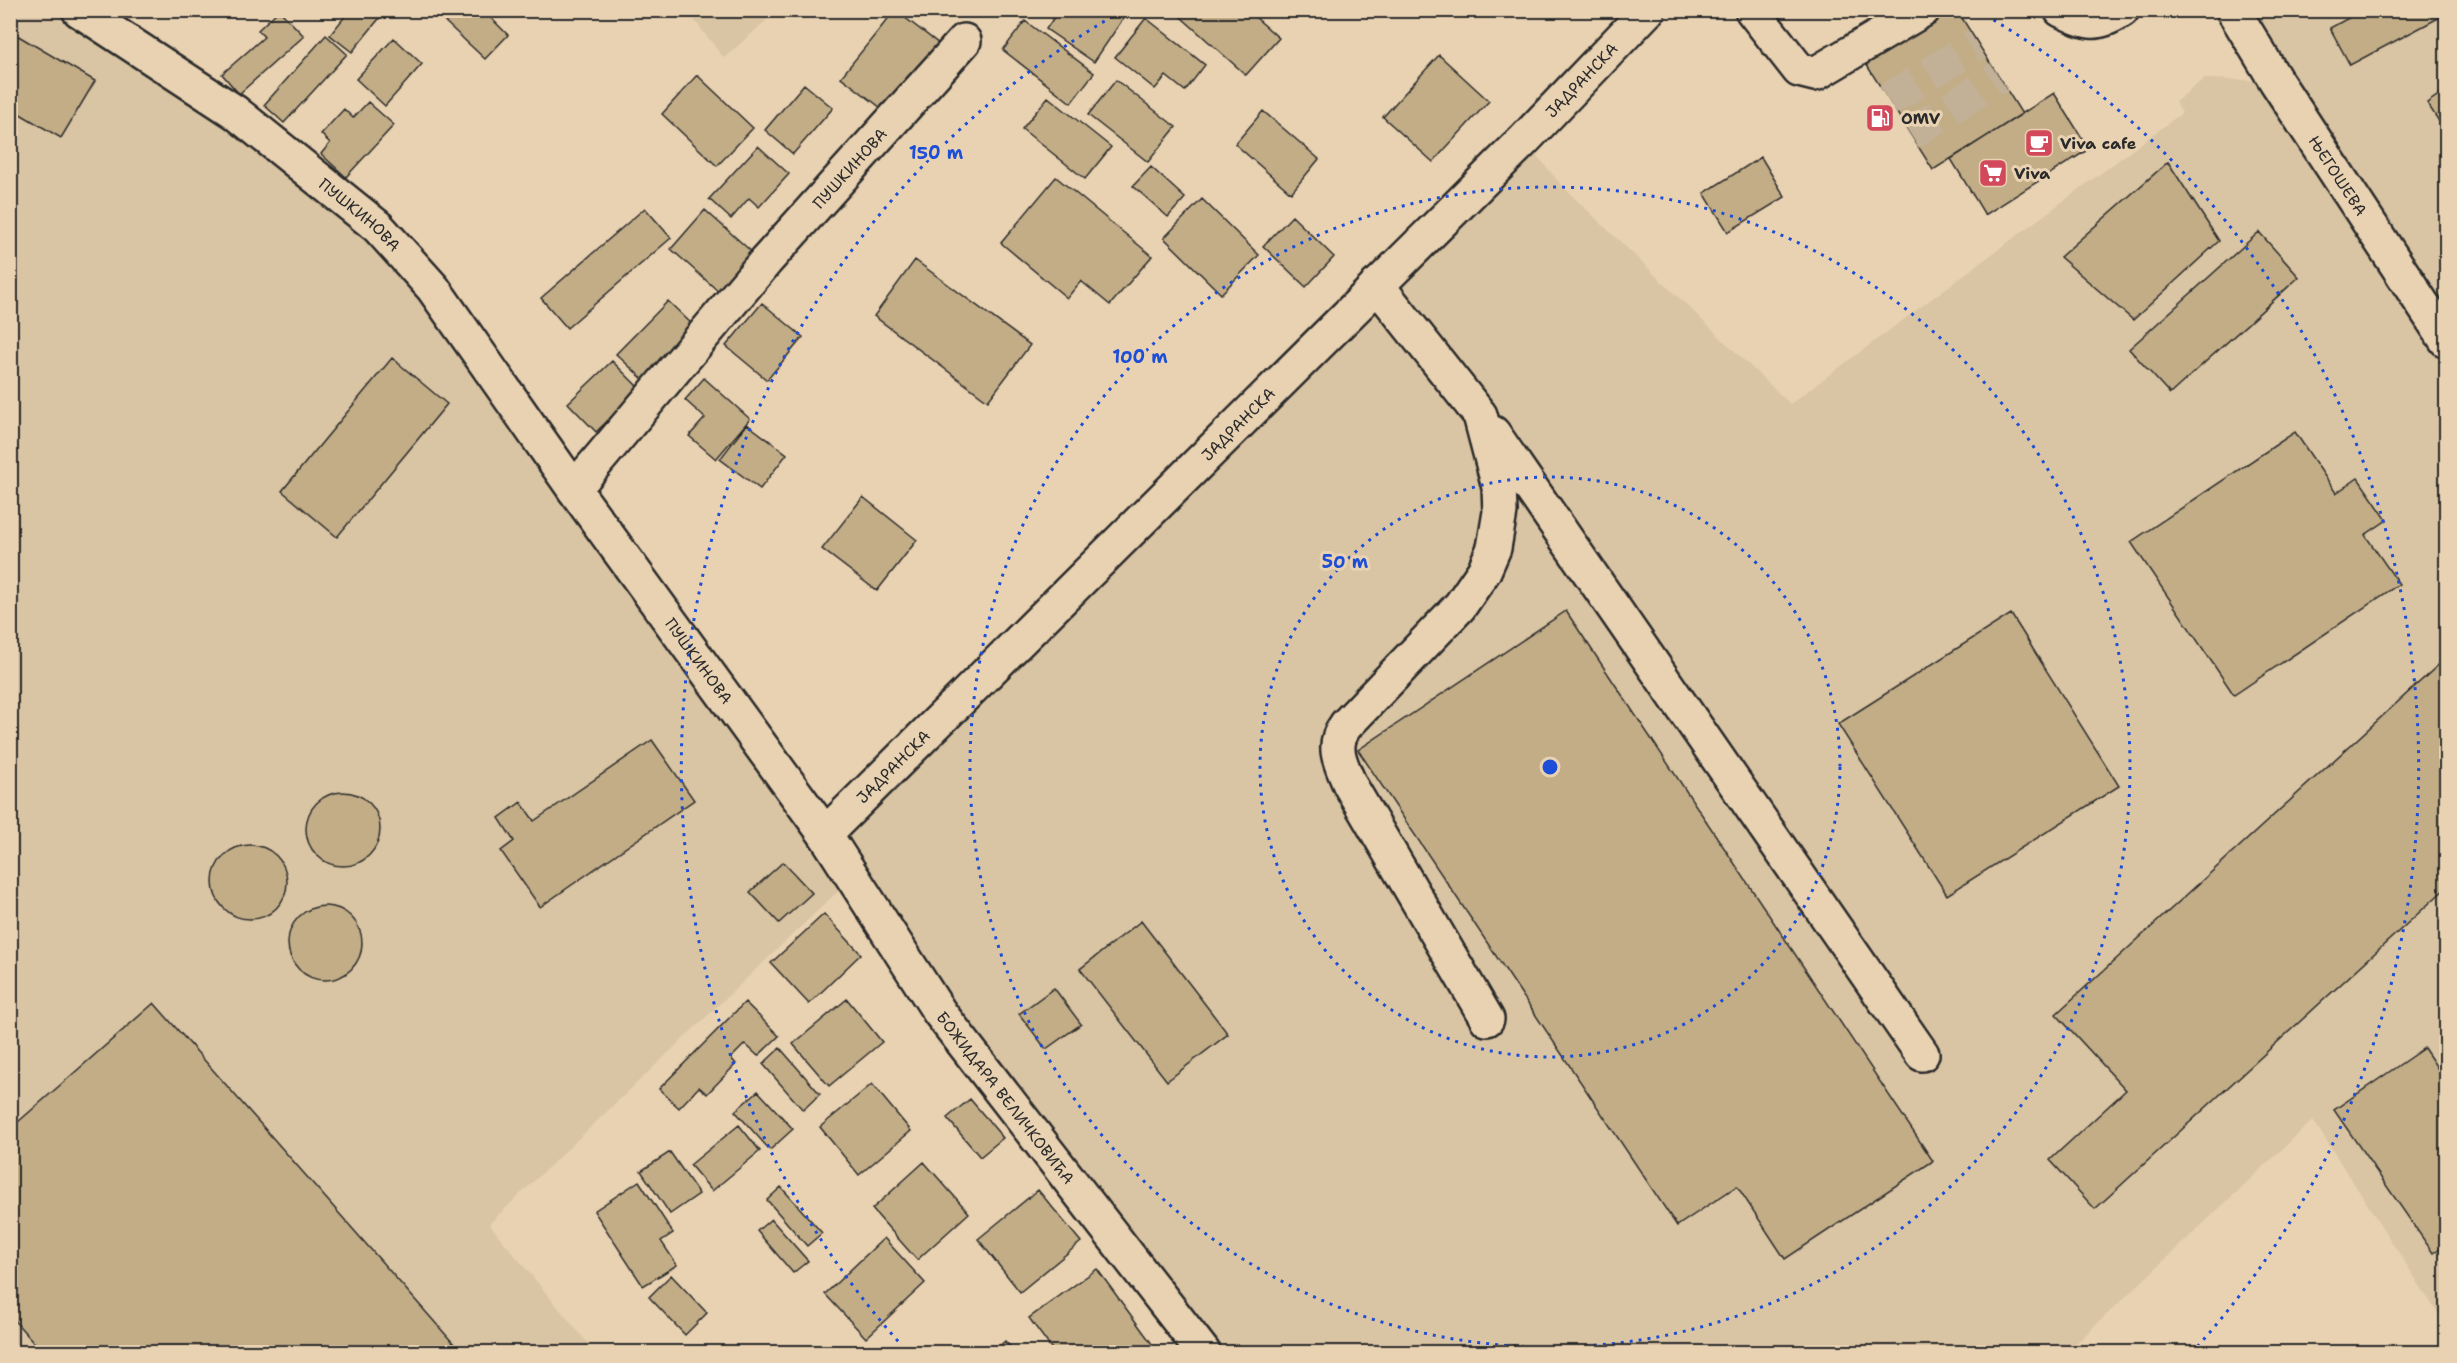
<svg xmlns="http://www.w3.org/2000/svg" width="2457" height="1363" viewBox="0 0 2457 1363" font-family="'Shantell Sans',sans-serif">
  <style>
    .built { fill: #d9c4a3 }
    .building { fill: #c2ad87; stroke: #2b2b2b; stroke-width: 1.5 }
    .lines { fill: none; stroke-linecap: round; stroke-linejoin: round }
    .minor-tunnel { stroke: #c3b197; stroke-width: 33; stroke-dasharray: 33 16; stroke-linecap: butt }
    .minor-casing { stroke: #2b2b2b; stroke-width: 38 }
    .minor { stroke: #e9d2b2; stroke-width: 33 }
    .ring { fill: none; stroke: #1d4ed8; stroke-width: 3; stroke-dasharray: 3 6 }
    .labels { text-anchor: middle; stroke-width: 6; stroke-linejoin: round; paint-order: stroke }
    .street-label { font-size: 16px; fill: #2b2b2b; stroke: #e9d2b2 }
    .poi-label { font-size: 16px; font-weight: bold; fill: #2b2b2b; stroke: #e9d2b2; text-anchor: start }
    .centre { fill: #1d4ed8; stroke: #e9d2b2; stroke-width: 3 }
    .ring-label { font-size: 18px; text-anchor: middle; font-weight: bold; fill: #1d4ed8; stroke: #e9d2b2; stroke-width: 6; stroke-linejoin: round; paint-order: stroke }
  </style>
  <rect width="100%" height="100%" fill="#e9d2b2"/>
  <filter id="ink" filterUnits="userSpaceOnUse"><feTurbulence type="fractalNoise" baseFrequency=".0167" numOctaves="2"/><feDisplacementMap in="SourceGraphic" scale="12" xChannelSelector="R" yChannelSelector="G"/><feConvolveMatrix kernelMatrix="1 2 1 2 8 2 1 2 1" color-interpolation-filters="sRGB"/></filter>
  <g filter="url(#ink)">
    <path class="built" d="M10 11H79L378 227 825 834 1524 140 1563 187 1790 404 2182 113 2175 102 2204 79 2276 81 2233 11H2446V1326L2313 1120 2067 1352H1203L856 881 834 895 489 1224 595 1352H11Z
      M687 11H777L724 58Z"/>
    <path class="building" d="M279 10 304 36 239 94 222 74 264 37 258 30Z
      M350 10H377L382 15 352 52 330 35Z
      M446 10H483L508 35 485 59 440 17Z
      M895 10 939 44 885 111 841 77Z
      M1059 10H1129L1094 62 1046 29Z
      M1173 10H1247L1279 38 1246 75Z
      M1950 10H1957L2022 114 1933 170 1866 64Z
      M2363 10H2446V14L2350 65 2330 28Z
      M1146 18 1205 65 1185 91 1166 76 1155 89 1115 57Z
      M1025 21 1094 73 1071 103 1003 50Z
      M10 31 95 81 61 138 10 108Z
      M326 35 347 54 284 123 264 105Z
      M394 38 422 64 385 106 356 79Z
      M1439 55 1489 101 1433 162 1383 117Z
      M697 75 753 128 717 166 662 114Z
      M1116 80 1176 127 1148 162 1088 115Z
      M804 84 833 108 793 154 765 130Z
      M2446 90V132L2427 103Z
      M2054 93 2089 149 1985 215 1951 159Z
      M1048 97 1111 147 1085 179 1022 129Z
      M368 102 394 125 346 177 321 154 330 143 321 134 344 109 353 118Z
      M1263 111 1319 159 1291 193 1235 144Z
      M758 146 789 174 759 207 749 198 731 219 709 199Z
      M1761 157 1785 197 1728 232 1704 193Z
      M2168 162 2219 241 2133 320 2060 257Z
      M1151 167 1185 198 1168 217 1133 186Z
      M1056 177 1152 256 1110 305 1081 281 1067 298 1001 243Z
      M1202 199 1259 255 1221 294 1164 238Z
      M645 208 671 238 567 328 541 298Z
      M705 210 753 253 718 291 671 249Z
      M1292 216 1334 257 1306 287 1263 246Z
      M2259 232 2299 277 2170 394 2129 349Z
      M915 260 1030 345 988 401 874 316Z
      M668 301 696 328 645 381 616 354Z
      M762 303 803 337 767 380 726 346Z
      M392 358 447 404 337 537 282 491Z
      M612 361 640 389 596 432 568 403Z
      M704 378 750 419 716 459 689 436 705 418 685 400Z
      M747 424 787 454 760 489 720 459Z
      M2295 432 2336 493 2358 478 2387 520 2365 535 2399 584 2234 695 2131 542Z
      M863 497 917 540 877 591 822 549Z
      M1566 611 1933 1161 1785 1259 1737 1186 1677 1226 1358 750Z
      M2011 614 2119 786 1947 895 1838 724Z
      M2446 658V888L2095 1209 2050 1160 2126 1090 2056 1014Z
      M652 740 694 800 540 907 501 851 514 841 499 818 521 802 534 821Z
      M306 829a37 37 0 1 1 74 0a37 37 0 1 1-74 0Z
      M213 882a37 37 0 1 1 74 0a37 37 0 1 1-74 0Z
      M783 862 812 893 779 923 750 892Z
      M288 943a37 37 0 1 1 74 0a37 37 0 1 1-74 0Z
      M824 914 861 954 809 1004 771 963Z
      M1141 921 1228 1034 1167 1081 1080 969Z
      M1054 988 1081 1024 1046 1049 1019 1014Z
      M847 999 882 1042 829 1086 793 1044Z
      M745 1002 779 1036 758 1056 745 1044 731 1058 736 1064 707 1094 699 1087 679 1108 659 1089Z
      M154 1003 461 1352H37L40 1349 10 1316V1129Z
      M780 1048 820 1094 803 1110 763 1064Z
      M2424 1048 2446 1081V1244L2433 1253 2334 1110Z
      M872 1084 911 1131 859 1175 820 1127Z
      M758 1091 793 1129 770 1150 735 1111Z
      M970 1099 1003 1138 980 1157 947 1118Z
      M739 1125 760 1151 712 1191 690 1165Z
      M670 1152 699 1194 670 1214 641 1171Z
      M924 1162 969 1213 917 1260 872 1209Z
      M639 1181 673 1233 661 1241 677 1265 643 1286 594 1211Z
      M781 1187 822 1233 807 1246 767 1200Z
      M1038 1190 1081 1242 1020 1292 978 1239Z
      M771 1219 808 1261 793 1273 757 1231Z
      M884 1238 925 1283 866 1338 825 1294Z
      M1097 1269 1158 1352H1054L1029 1318Z
      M671 1275 707 1313 685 1335 649 1297Z
      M1005 1341 1015 1352H993Z"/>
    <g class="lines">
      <path class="minor-tunnel" d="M1888 100 1977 44
        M1910 134 1999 77"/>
      <g class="minor-casing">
        <g id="minor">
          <path id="s1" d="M79 10 235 112 378 227 433 288 574 489 825 834 940 1013 1203 1352"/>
          <path d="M1752 10 1799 70 1815 74 1923 10"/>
          <path d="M2061 10C2088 23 2096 27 2122 10"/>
          <path id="s2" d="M2233 10 2276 81 2446 340"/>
          <path d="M1377 285 1480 415 1499 487 1500 512 1494 548 1484 571 1460 606 1346 725C1330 746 1341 764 1350 785L1487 1019"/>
          <path d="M1493 433 1922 1054"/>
          <path id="s3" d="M574 489 766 261 964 41"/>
          <path id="s4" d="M825 834 1524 140 1648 10"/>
        </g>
      </g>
      <use href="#minor" class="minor"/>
    </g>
  </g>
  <g class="ring">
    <circle cx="1550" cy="767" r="290"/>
    <circle cx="1550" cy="767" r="580"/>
    <path d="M904 1348A869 869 0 0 1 1122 11M1978 11A869 869 0 0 1 2196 1348"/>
  </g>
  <defs>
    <g id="fuel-square" transform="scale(1.5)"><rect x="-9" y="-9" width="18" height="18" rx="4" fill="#d1495b" stroke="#e9d2b2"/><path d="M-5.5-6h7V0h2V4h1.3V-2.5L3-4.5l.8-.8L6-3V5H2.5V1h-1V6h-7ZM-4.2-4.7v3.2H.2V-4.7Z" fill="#fff"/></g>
    <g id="cafe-square" transform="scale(1.5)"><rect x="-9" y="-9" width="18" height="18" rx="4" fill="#d1495b" stroke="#e9d2b2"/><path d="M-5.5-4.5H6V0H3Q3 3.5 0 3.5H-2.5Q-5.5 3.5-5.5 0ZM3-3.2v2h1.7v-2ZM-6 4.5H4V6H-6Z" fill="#fff"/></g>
    <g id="supermarket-square" transform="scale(1.5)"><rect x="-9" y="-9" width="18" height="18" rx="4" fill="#d1495b" stroke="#e9d2b2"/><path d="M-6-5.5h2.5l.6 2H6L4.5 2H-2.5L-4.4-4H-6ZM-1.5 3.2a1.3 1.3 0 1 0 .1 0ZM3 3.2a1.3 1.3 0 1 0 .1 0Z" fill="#fff"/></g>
  </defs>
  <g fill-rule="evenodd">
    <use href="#fuel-square" x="1880" y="118"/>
    <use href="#cafe-square" x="2039" y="143"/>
    <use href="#supermarket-square" x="1993" y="173"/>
  </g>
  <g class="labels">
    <g class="street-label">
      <text dy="6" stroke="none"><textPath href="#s4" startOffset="1068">ЈАДРАНСКА</textPath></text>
      <text dy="6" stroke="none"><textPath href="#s3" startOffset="423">ПУШКИНОВА</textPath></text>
      <text dy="6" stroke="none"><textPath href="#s2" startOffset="196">ЊЕГОШЕВА</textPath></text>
      <text dy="6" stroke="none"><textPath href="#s1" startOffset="348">ПУШКИНОВА</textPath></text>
      <text dy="6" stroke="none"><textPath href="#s4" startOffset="582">ЈАДРАНСКА</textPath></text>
      <text dy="6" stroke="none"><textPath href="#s1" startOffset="910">ПУШКИНОВА</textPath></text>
      <text dy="6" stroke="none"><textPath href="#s4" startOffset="96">ЈАДРАНСКА</textPath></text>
      <text dy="6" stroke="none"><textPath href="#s1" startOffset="1444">БОЖИДАРА ВЕЛИЧКОВИЋА</textPath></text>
    </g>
    <g class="poi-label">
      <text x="1901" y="124">OMV</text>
      <text x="2060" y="149">Viva cafe</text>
      <text x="2014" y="179">Viva</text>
    </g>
  </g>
  <circle cx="1550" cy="767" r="9" class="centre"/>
  <g class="ring-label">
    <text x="936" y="159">150 m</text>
    <text x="1140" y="363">100 m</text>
    <text x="1345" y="568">50 m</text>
  </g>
  <rect width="2457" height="1363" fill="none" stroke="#e9d2b2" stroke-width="36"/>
  <rect x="18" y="18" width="2421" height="1327" fill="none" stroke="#2b2b2b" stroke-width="2" filter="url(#ink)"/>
</svg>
